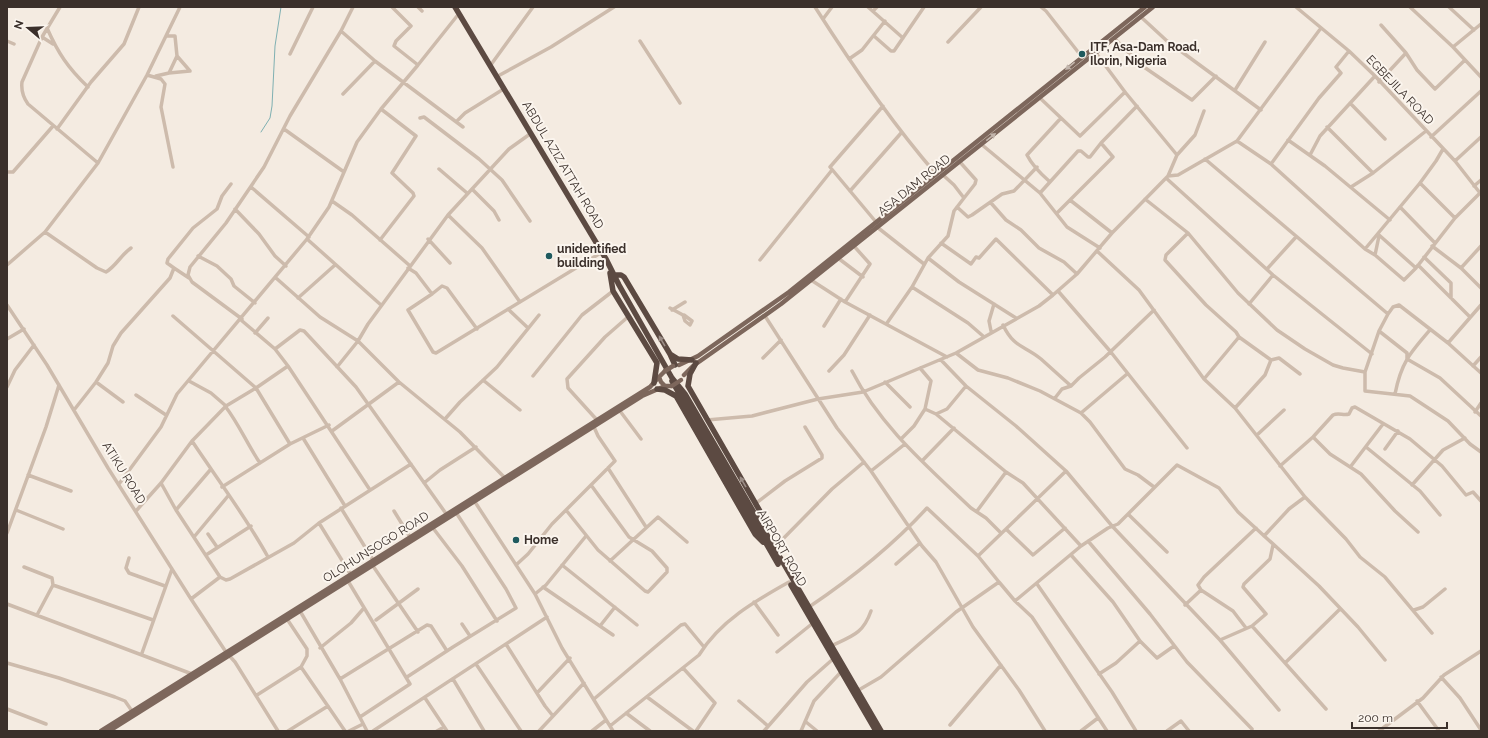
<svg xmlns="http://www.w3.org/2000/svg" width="1488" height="738" viewBox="0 0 1488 738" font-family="Raleway,sans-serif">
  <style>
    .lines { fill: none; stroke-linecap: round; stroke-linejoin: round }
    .stream { stroke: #7fb0b2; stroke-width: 1 }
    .minor { stroke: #cdbbac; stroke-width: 3.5 }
    .major { stroke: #7d675c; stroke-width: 4.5 }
    .highway { stroke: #5c4a42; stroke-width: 5.5 }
    .major-bridge { stroke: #7d675c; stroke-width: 4.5 }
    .oneway { fill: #c2b5ac }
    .oneway2 { fill: #9c8e87 }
    .poi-dot { fill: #1f5a5e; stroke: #fbf5ee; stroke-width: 1.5 }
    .labels { text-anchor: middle; stroke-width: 4; stroke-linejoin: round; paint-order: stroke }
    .poi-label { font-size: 12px; font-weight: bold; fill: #3b302b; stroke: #fbf5ee; text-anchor: start }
    .street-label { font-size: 12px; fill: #3b302b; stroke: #fbf5ee }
  </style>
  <rect width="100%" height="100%" fill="#f4ebe1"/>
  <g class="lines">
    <path class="stream" d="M261 132 270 118 272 106 275 46 281 7"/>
    <path class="minor" d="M60 7 42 37 22 82C21 90 23 97 28 104L98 163
      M392 7 411 26 396 41 394 46 418 65
      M418 7 422 11
      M815 7C852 65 891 122 936 174
      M868 7 903 38
      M1041 7 1046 11 1082 57
      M1296 7 1349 51 1375 76 1455 161 1480 193
      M1410 7 1453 47 1481 77
      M1449 7 1474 30
      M873 11 877 7
      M1141 17 1167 41 1261 110
      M823 19 832 7
      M1381 25 1406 53 1417 70 1435 89 1465 60
      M47 28C58 53 68 68 88 87
      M341 31 375 61 463 127
      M874 36 891 51H894L924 7
      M42 37 53 44
      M1114 38 1141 65 1192 100 1216 76
      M7 41 14 44
      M640 41 680 103
      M948 42 981 7
      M1453 47 1481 24
      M1096 53 1125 92 1177 155 1168 176
      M290 54 313 7
      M849 59 862 50 885 21
      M490 66 533 7
      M169 73 190 71 177 56
      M147 75 161 79 165 84 161 107 173 167
      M156 76 169 73 177 56 175 36H167
      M498 76 551 47 614 7
      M1379 82 1406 53
      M1235 90 1265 42
      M343 94 375 61
      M1040 98 1080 136 1125 92
      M1350 103 1385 139
      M420 118 424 117 479 159 502 180 530 221
      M457 121 465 113 502 90
      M1327 127 1373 173 1426 131
      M57 129 91 82 124 44 139 7
      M284 129 344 172
      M1431 137 1481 91
      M1288 140 1325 166 1390 220
      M1237 141 1271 164 1365 249 1375 255 1404 280 1416 268 1455 218 1480 193
      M981 144 1040 193 1067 227 1100 248
      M1177 155 1195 135 1204 111
      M1310 155 1320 136 1375 76
      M959 161 976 180 975 184 964 198
      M1455 161 1481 137
      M1271 164 1319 98 1341 73 1336 67 1349 51
      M439 169 467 193
      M7 172H13L53 126
      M1166 178 1273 275 1372 354
      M1049 181C1041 174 1032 165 1027 155L1061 118
      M1420 183 1455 218
      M1474 186 1481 180
      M251 187 309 237
      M1351 187 1373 173
      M472 189 494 211 499 220
      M850 191 902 132
      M1040 193 1078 151H1081L1088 157H1090L1101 143 1137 106
      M1145 199 1188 233 1238 293 1277 330 1305 349 1333 365 1343 368 1365 372 1379 331 1388 314 1205 159
      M1070 200 1112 233
      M332 201 352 215 409 265
      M991 203 1006 220 1021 230 1039 248 1064 262 1077 274
      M957 207 968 217 972 215 1002 194 1014 191 1037 167
      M1400 207 1435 243
      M235 209 259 234 275 256 286 266
      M1057 213 1113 157 1101 143
      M448 215 482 248 520 302
      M876 222 830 167 883 106
      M877 227 924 264
      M45 232 97 268 106 272C116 266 121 255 131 248
      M1188 233 1166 255 1165 260 1206 305 1236 332 1239 337 1271 360 1265 375 1235 408
      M1379 235 1416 268
      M307 239 381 305
      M428 239 450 263
      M380 240 414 196 413 193 392 173 416 136 381 109
      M941 243 971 264 976 257 979 258 996 239 1053 295
      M1432 246 1461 268 1481 288
      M1365 249 1420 183 1436 161 1443 149
      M1097 251 1139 290 1204 379 1235 408 1305 497 1346 539 1360 557 1385 577 1432 633
      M1375 255 1379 236
      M198 256 217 266 231 279 234 286 255 303
      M1424 257 1451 283V298
      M838 258 863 277
      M928 258 959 282 1016 318
      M760 260 832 170
      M7 265 45 232 98 163 147 75 180 7
      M1418 265 1470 317
      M174 268 189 278
      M408 268 416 273 432 294 408 310 433 352 436 353 599 254
      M1461 268 1481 246
      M1267 269 1296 237
      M276 278 320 317 358 341 337 367
      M811 280 845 302 947 357
      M912 287 968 323 983 336
      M1058 291 1110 351 1187 448
      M432 294 442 286 447 288 477 329
      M298 298 335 265
      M845 302 870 264 853 245
      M1249 304 1273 275
      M7 305 47 365 108 468 191 599 226 652 235 662 278 731
      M670 308 683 315H684L692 321 690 325 685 321 683 315
      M508 309 527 327
      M672 310 685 302
      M1388 314 1393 307 1399 305 1448 343 1481 373
      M173 316 256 388 290 444
      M765 316 837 428 871 471 922 546 936 562 973 627 1019 690 1045 731
      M242 319 192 282 188 275 190 267 226 223 264 167 290 116 341 31 353 7
      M241 320 275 349 288 366 370 490
      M887 323 912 287 928 258 948 236 954 211 964 198 954 185 943 175
      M1003 325C1014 348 1024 345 1041 359 1051 368 1061 377 1071 386
      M824 326 841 299
      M991 331 989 321 994 304
      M1379 331 1407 353V359L1440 378 1481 416
      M255 333 268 318
      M7 339 24 329
      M1448 343 1481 305
      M275 349 300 330 304 331 356 387 447 515
      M956 353 978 370 1008 378 1040 391 1081 413 1090 422 1125 469 1138 475 1154 487
      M763 358 781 340
      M941 360 966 386 1016 426 1066 471 1113 527 1220 640 1279 710
      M1271 360 1279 358 1300 374
      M1473 366 1481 357
      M920 368 931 381 925 409
      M829 371 844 355 870 315
      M852 371C880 426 927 466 971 508L986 518 1001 533
      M1365 372V391L1410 396 1448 421 1470 444 1481 452
      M533 376 582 315 613 291
      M1204 379 1239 337
      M483 380 520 410
      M189 381 211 393 226 406
      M96 382 123 402
      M885 382 910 407
      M7 387 15 370 34 345
      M1395 394C1401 363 1410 353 1430 330
      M136 395 166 415
      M1055 398 1062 389 1071 386 1079 378 1105 357 1154 310
      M225 406C239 424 247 444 260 463
      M74 410 96 382 108 363 113 346 121 333 170 278 174 268 167 263 168 259 193 228 217 209 222 196 231 184
      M620 411 641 439
      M1475 412 1481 403
      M1081 413 1127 374
      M936 414 947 409 966 386
      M445 419 460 402 497 367 539 315
      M597 420 568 388 567 379 605 337 629 316
      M707 420 752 416 818 399 863 392 956 353 1039 306 1053 295 1077 274 1112 233 1168 176 1178 175 1237 141 1321 28
      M332 431 399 382
      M1257 435 1284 410
      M1313 437 1330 454 1361 474 1395 511 1418 532
      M303 438 345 506
      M901 439 914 426 925 409 936 414 1006 472 1023 483 1081 546
      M192 441C218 480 246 517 268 557
      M1366 447 1420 491 1440 515
      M1385 449 1398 431
      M922 461 954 428
      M1280 466 1313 437 1333 415C1339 412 1343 416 1349 414L1352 408 1355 407 1410 439 1442 466 1466 495 1473 492 1481 501
      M1351 466 1383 424
      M608 468 646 527
      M871 471 905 444
      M28 475 71 491
      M505 478 460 432 399 382 358 341 368 324 448 215 509 149 530 134
      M161 483 176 510 220 577
      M424 483 440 470 476 447
      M119 484 161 427 177 394 307 239 329 207 357 142 381 109 418 65 457 16
      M1412 485 1443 450 1465 438
      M222 487 290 444 329 425
      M475 502 535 594 562 648 613 731
      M755 504 785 481 822 458V455L805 427
      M341 508 373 560
      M16 510 63 529
      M176 510 211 469
      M566 510 598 550 645 591 648 592 650 590 667 572V568L652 551 629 537 591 485
      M136 511 161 483 192 441 226 406 256 388 288 366
      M394 511 410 537
      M977 511 1006 472
      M1128 514 1167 552
      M319 523 351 575
      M433 528 462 566 497 621
      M1006 529 1033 555 1065 528
      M7 533 46 427 59 385
      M208 534 217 547
      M1264 536 1289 509 1305 497
      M194 537 228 496
      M1088 541 1150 614 1187 662 1252 729
      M774 548 832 489 864 462
      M206 555 251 526
      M1071 555 1113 602 1140 641 1157 658 1174 646
      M978 556 1066 471
      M129 558 126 568 129 573 165 586
      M610 561 658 517 687 542
      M896 564 920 543
      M516 565 528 554 552 524 615 461 598 436 594 427
      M562 565 637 625
      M373 566 418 632
      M24 567 52 578 53 585 153 620
      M348 581 410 684 360 717
      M1037 584 1112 692 1136 731
      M543 587 613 635
      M1201 590 1198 585 1204 577 1256 528
      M535 594 546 585 586 536
      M191 599 220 577 226 580 230 579 294 543 319 523 411 464
      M1015 601 1081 546 1108 528 1118 524 1177 465 1219 488 1238 512 1319 586 1358 627 1385 660
      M754 602 778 635
      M7 604 192 674
      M1185 605 1201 590 1233 611 1246 628
      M809 607C852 578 892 546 927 508L978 556 999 582
      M1414 610 1423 607 1445 589
      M300 611 340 679 367 731
      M37 615 53 585
      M376 620 418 589
      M462 624 470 636
      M600 626 615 607
      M1252 626 1266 614 1243 587 1244 584 1270 559 1273 545
      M1220 640 1252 626 1326 709
      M506 644 545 706 553 716
      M831 646C852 636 863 634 871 611
      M320 648 351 623 364 608
      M777 652 813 623
      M142 653 172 569
      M7 663 59 678 115 697 125 701 132 711
      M1285 663 1340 609
      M476 664 521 731
      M301 667 345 731
      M683 668 715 703 696 731
      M1099 674 1116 663 1140 641
      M407 677 453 647 516 608 506 589 457 514
      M1441 677 1460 698 1481 730
      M340 679 427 625 431 626 447 651
      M453 679 484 731
      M857 691 881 677 956 612 999 582 1015 601 1032 617 1107 731
      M537 693 570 658
      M257 695 301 667 307 656V649L287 619
      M647 697 693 731
      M425 698 447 731
      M594 699 681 625 685 624 704 647
      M739 701 768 726
      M1417 701 1439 731
      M7 709 46 724
      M626 713 650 731
      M806 722 817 731
      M950 725 1001 665
      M610 726 699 655C720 621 755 601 789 582
      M288 731 328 706
      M349 731 363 724
      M373 731 547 617
      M437 731 444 727
      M539 731 584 683
      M592 731 606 720
      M764 731 807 682 833 659
      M801 731 814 701 841 672
      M1081 731 1098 718
      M1167 731 1181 721 1189 731
      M1379 731 1423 698 1444 675 1481 651"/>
    <path class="major" d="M679 365 698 356 789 292 1145 7
      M665 371 659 377 661 382 665 386H672
      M684 375 693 366 781 304 1153 7
      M101 731 650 387 659 377
      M109 731 642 396 665 386"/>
    <path class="highway" d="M455 7 606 259 619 285 672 378 685 394 881 731
      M610 273 613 291 657 363 654 383
      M614 275H621L624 277 670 354 678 359 692 360
      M670 354 675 365
      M696 363 690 374 688 386 761 513 765 528
      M672 381 778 564
      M657 389 665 390 676 396 755 534 763 542
      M791 585 876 731"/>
    <path class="major-bridge" d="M665 371 673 366
      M672 386 681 380"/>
  </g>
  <defs><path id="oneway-solid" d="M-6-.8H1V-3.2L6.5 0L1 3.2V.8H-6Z"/></defs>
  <g class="oneway">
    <use href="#oneway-solid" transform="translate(1070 66) rotate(141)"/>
    <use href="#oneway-solid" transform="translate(991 137) rotate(-38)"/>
  </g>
  <g class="oneway2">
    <use href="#oneway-solid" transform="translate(662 341) rotate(-120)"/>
    <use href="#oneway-solid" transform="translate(743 482) rotate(-120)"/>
  </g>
  <g class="poi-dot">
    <circle cx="1082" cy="54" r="4"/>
    <circle cx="549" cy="256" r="4"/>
    <circle cx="516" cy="540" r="4"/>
  </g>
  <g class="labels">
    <g class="poi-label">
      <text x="1090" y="51">ITF, Asa-Dam Road,<tspan x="1090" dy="14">Ilorin, Nigeria</tspan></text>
      <text x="557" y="253">unidentified<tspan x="557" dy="14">building</tspan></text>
      <text x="524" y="544">Home</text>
    </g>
    <g class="street-label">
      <text transform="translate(1400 90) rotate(46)" y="4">EGBEJILA ROAD</text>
      <text transform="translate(563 165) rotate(59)" y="4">ABDUL AZIZ ATTAH ROAD</text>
      <text transform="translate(914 185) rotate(-39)" y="4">ASA DAM ROAD</text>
      <text transform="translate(124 473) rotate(58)" y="4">ATIKU ROAD</text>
      <text transform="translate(376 547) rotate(-32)" y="4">OLOHUNSOGO ROAD</text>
      <text transform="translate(782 548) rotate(60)" y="4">AIRPORT ROAD</text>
    </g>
  </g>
  <rect width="1488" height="738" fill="none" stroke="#3b302b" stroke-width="16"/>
  <g transform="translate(28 28) rotate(289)" stroke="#fbf5ee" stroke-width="3" paint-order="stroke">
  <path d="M0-3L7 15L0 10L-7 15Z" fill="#3b302b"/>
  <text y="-6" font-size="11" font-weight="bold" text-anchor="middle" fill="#3b302b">N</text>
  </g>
  <path d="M1352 722v6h95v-6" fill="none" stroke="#3b302b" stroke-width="2"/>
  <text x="1358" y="722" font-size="12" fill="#3b302b" stroke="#fbf5ee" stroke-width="3" paint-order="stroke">200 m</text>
</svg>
